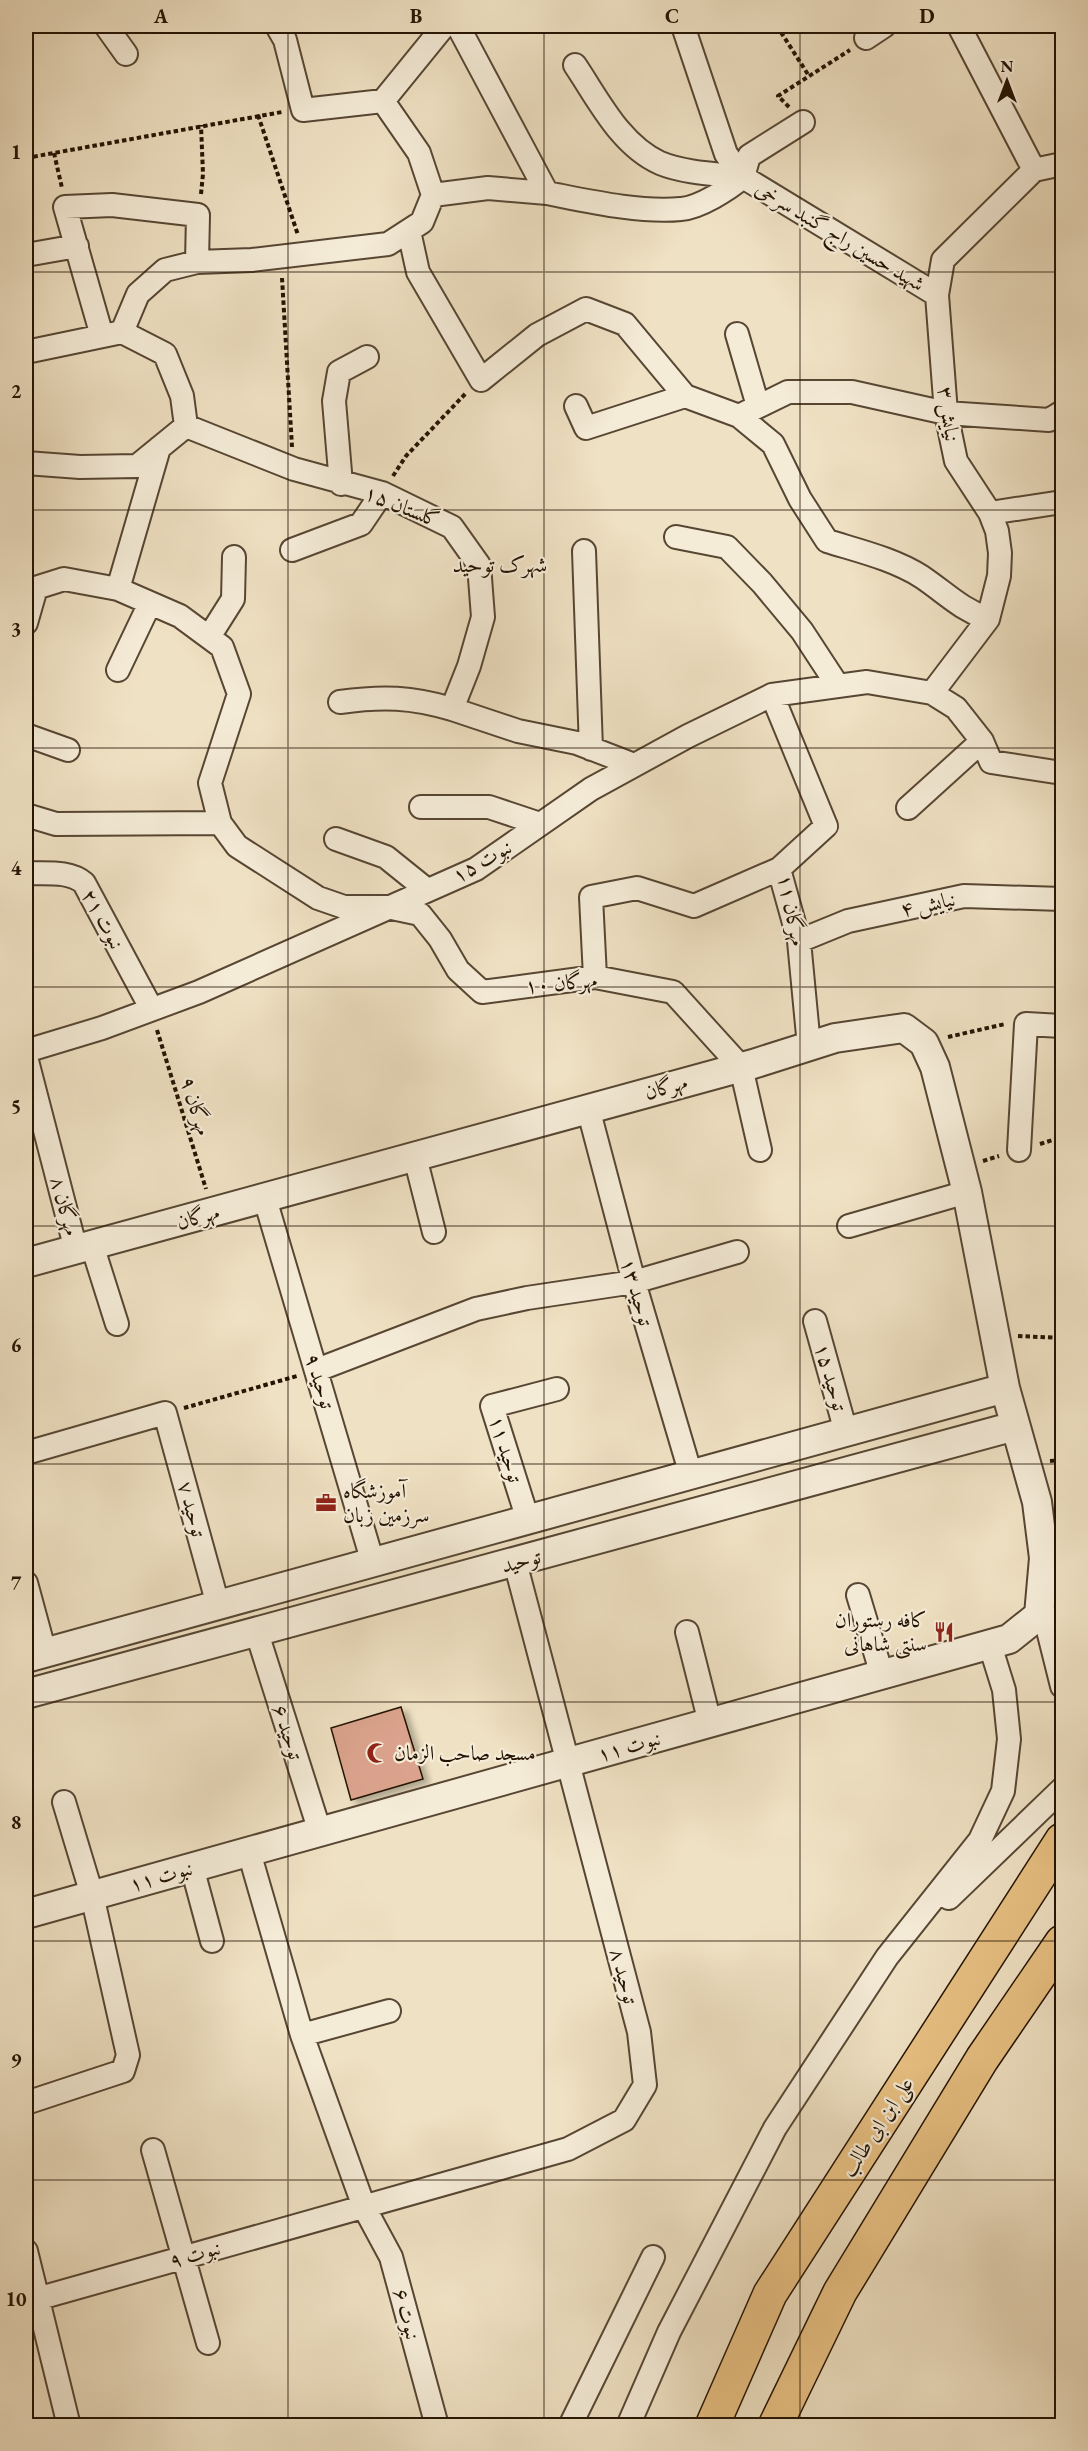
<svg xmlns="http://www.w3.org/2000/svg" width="1088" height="2451" viewBox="0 0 1088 2451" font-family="'EB Garamond',Amiri,serif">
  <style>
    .building { fill: #dba38d; stroke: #241303; stroke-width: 1.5; filter: url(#shadow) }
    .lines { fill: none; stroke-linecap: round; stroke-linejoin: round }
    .minor-casing { stroke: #574633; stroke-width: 26 }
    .tertiary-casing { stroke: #574633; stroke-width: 32 }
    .primary-casing { stroke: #241303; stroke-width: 36 }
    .path { stroke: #241303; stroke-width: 4; stroke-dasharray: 4.5 3; stroke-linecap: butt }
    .minor { stroke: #f5ecd8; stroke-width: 22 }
    .tertiary { stroke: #f5ecd8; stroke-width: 28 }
    .primary { stroke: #e8c082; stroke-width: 33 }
    .grid { fill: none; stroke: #241303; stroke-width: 1.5; stroke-opacity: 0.55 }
    .labels { text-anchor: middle; stroke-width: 4.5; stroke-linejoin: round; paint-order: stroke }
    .street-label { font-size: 21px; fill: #241303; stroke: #f5ecd8 }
    .poi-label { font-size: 21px; fill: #241303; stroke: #f5ecd8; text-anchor: start }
    .neighbourhood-label { font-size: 22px; fill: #241303; stroke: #f5ecd8 }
    .neatline { fill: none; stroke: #241303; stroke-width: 2 }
    .grid-label { font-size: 20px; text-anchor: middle; font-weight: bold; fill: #241303 }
  </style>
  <defs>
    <filter id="shadow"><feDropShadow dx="6" dy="4" stdDeviation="3" flood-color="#0004"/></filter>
  </defs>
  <rect width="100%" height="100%" fill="#efe1c3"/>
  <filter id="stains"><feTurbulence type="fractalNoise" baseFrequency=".00333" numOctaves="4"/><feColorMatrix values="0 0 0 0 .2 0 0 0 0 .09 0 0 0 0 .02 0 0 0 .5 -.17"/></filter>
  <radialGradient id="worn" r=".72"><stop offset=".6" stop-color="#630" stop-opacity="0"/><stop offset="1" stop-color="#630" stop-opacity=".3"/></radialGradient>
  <path class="building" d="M401 1707 423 1779 351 1800 331 1728Z"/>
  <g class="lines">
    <g class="minor-casing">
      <path id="minor" d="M106 26 126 54
        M277 26 285 40 303 110 383 101 419 153 433 195 488 188 547 193
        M458 26 547 193C588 201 640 213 681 209 699 208 729 189 743 177L937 295
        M683 26 726 154 743 177
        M959 26 1034 170
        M866 38 884 26
        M575 65C598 99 620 145 660 163 684 173 716 174 743 177
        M383 101 444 26
        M743 177 749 156 803 122
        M409 231 418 272 481 380 537 335 586 309 625 324 685 396 739 416 773 444 800 499 827 541C859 551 894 559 922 577 947 594 959 608 988 619
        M26 255 77 246
        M122 332 138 294 165 270 197 262 252 260 388 244 422 222 433 195
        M737 334 758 406
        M102 336 65 207 112 205 198 215 197 262
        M26 352 122 332 165 354 182 396 186 426
        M576 406 586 428 685 396
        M739 416 788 392H852L946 413 1049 420 1062 412
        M26 463 80 467 137 466 186 426 294 469 382 493 452 527 479 565 483 617 469 666 452 709 518 731 577 743 634 765
        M341 484 334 401 339 372 367 357
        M990 513 1062 502
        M676 537 727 547 762 583 802 631 838 686
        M292 550 361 524 382 493
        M584 551 591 749
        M118 589 159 448
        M26 591 64 579 118 589 180 616 222 647 239 694 210 783 220 823 237 846 318 898 344 907H387L420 914 440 939 458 970 482 992 595 977 673 992 741 1067 760 1150
        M26 623 36 588
        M209 637 233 599 234 557
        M118 670 150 603
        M932 693 988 619 999 576 1000 553 997 531 990 513 956 461 946 413 937 295 943 260 1034 170 1062 164
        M772 695 826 826 779 869 799 941 809 1046
        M340 702C383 696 411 697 452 709
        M26 735 68 750
        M421 807H489L540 824
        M908 808 982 741
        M26 815 56 824 220 823
        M336 839 386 857 427 890
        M26 873C45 874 69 870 84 883L151 1008
        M799 941 848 921 964 896 1062 899
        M595 977 591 897 637 888 694 906 779 869
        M26 1051 102 1028 199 992 476 869 591 789 688 736 772 695 867 682 932 693 956 708 982 741 991 762 1062 773
        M26 1057 76 1250
        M588 1108 634 1282 691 1475
        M1019 1150 1026 1024 1062 1026
        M415 1157 434 1232
        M265 1199 373 1563
        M849 1226 967 1192
        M92 1245 117 1324
        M815 1321 846 1432
        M317 1370 476 1309 527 1298 634 1282 737 1252
        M26 1453 165 1413 218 1605
        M528 1520 492 1406 557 1389
        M26 1583 45 1653
        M858 1595 882 1675
        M1041 1602 1062 1686
        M687 1632 710 1723
        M257 1633 320 1832
        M249 1852 302 2035 364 2207 391 2257 437 2426
        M192 1867 212 1941
        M949 1898 1062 1789
        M302 2035 389 2011
        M26 2103 123 2071 128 2055 92 1895 64 1802
        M153 2150 208 2343
        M26 2251 69 2426
        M26 2302 568 2149 624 2120 645 2085 639 2032 515 1562
        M570 2426 653 2257
        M628 2426 669 2332 775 2128 887 1957 980 1840 1003 1791 1009 1739 1004 1690 990 1645"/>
    </g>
    <g class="tertiary-casing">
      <path id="tertiary" d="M26 1263 753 1064 835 1038 904 1028 924 1043 935 1067 967 1192 1005 1388 1037 1502 1044 1558 1039 1615 1009 1639 26 1914
        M26 1658 1005 1388
        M26 1694 1015 1426"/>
    </g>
    <g class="primary-casing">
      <path id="primary" d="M712 2426 770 2294 1062 1840
        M775 2426 840 2292 982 2059 1062 1942"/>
    </g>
    <path class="path" d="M777 26 809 76
      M789 107 778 96 850 50
      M258 115 298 235
      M54 153 62 188
      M26 158 282 112
      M201 194 203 174 201 125
      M282 278 292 447
      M393 476 406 456 467 392
      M157 1030 206 1189
      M948 1037 1005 1024
      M1040 1144 1062 1137
      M983 1161 999 1156
      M1018 1336 1062 1338
      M184 1408 297 1376
      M1050 1461 1062 1460"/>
    <use href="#minor" class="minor"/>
    <use href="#tertiary" class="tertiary"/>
    <use href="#primary" class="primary"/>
  </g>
  <path class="grid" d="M288 26V2426M544 26V2426M800 26V2426M26 272H1062M26 510H1062M26 748H1062M26 987H1062M26 1226H1062M26 1464H1062M26 1702H1062M26 1941H1062M26 2180H1062"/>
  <defs>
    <g id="office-bare" transform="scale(1.62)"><path d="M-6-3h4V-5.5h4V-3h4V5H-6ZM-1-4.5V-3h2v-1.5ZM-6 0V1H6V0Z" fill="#8f2418" stroke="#f5ecd8" stroke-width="2.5" paint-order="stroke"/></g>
    <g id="restaurant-bare" transform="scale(1.62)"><path d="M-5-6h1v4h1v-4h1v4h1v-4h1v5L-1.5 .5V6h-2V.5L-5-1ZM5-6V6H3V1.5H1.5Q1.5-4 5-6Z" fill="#8f2418" stroke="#f5ecd8" stroke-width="2.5" paint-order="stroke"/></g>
    <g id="mosque-bare" transform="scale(1.62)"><path d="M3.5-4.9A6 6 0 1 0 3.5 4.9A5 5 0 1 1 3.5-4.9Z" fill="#8f2418" stroke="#f5ecd8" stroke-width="2.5" paint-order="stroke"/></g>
  </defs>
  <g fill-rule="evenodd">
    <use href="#office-bare" x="326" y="1503"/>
    <use href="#restaurant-bare" x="944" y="1632"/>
    <use href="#mosque-bare" x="377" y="1753"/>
  </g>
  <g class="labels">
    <g class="street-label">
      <text transform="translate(840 236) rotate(31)" y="7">شهید حسین راج گنبد سرخی</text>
      <text transform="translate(949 414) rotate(82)" y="7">نیایش ۳</text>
      <text transform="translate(402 506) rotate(22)" y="7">گلستان ۱۵</text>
      <text transform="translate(482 861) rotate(-30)" y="7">نبوت ۱۵</text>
      <text transform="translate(928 904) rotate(-12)" y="7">نیایش ۴</text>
      <text transform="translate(792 910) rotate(79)" y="7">مهرگان ۱۱</text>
      <text transform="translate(103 919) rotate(61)" y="7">نبوت ۲۱</text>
      <text transform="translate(561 983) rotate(-5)" y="7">مهرگان ۱۰</text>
      <text transform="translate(666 1087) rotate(-15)" y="7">مهرگان</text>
      <text transform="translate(196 1106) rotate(73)" y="7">مهرگان ۹</text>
      <text transform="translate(65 1206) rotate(75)" y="7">مهرگان ۸</text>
      <text transform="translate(198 1217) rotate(-15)" y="7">مهرگان</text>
      <text transform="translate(637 1292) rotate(74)" y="7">توحید ۱۳</text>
      <text transform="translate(831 1377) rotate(74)" y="7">توحید ۱۵</text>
      <text transform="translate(320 1381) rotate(73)" y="7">توحید ۹</text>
      <text transform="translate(506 1449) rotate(73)" y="7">توحید ۱۱</text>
      <text transform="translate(192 1509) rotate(75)" y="7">توحید ۷</text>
      <text transform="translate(521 1561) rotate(-15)" y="7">توحید</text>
      <text transform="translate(288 1732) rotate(72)" y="7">توحید ۶</text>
      <text transform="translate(629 1746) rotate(-16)" y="7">نبوت ۱۱</text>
      <text transform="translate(161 1876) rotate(-16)" y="7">نبوت ۱۱</text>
      <text transform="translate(624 1976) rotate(75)" y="7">توحید ۸</text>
      <text transform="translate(877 2127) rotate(-57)" y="7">علی ابن ابی طالب</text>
      <text transform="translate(195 2254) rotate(-16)" y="7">نبوت ۹</text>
      <text transform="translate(407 2314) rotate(75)" y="7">نبوت ۶</text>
    </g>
    <g class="poi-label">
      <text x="343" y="1498">آموزشگاه<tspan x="343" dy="24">سرزمین زبان</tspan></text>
      <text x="927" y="1627" text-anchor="end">کافه رستوران<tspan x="927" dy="24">سنتی شاهانی</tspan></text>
      <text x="394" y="1760">مسجد صاحب الزمان</text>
    </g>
    <g class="neighbourhood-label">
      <text x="500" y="572">شهرک توحید</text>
    </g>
  </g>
  <rect width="1088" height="2451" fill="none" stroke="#efe1c3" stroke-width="66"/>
  <g transform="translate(1007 81)" stroke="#f5ecd8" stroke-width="4.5" paint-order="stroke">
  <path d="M0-4.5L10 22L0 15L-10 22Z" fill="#241303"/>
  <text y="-9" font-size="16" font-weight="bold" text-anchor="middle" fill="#241303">N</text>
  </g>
  <rect x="33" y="33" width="1022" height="2385" class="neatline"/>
  <g class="grid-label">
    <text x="161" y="23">A</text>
    <text x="416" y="23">B</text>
    <text x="672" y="23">C</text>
    <text x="927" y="23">D</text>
    <text x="16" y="159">1</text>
    <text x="16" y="398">2</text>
    <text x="16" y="636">3</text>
    <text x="16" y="875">4</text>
    <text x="16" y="1113">5</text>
    <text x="16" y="1352">6</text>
    <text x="16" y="1590">7</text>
    <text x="16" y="1829">8</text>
    <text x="16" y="2067">9</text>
    <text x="16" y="2306">10</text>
  </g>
  <rect width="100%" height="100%" filter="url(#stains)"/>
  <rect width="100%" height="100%" fill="url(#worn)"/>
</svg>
